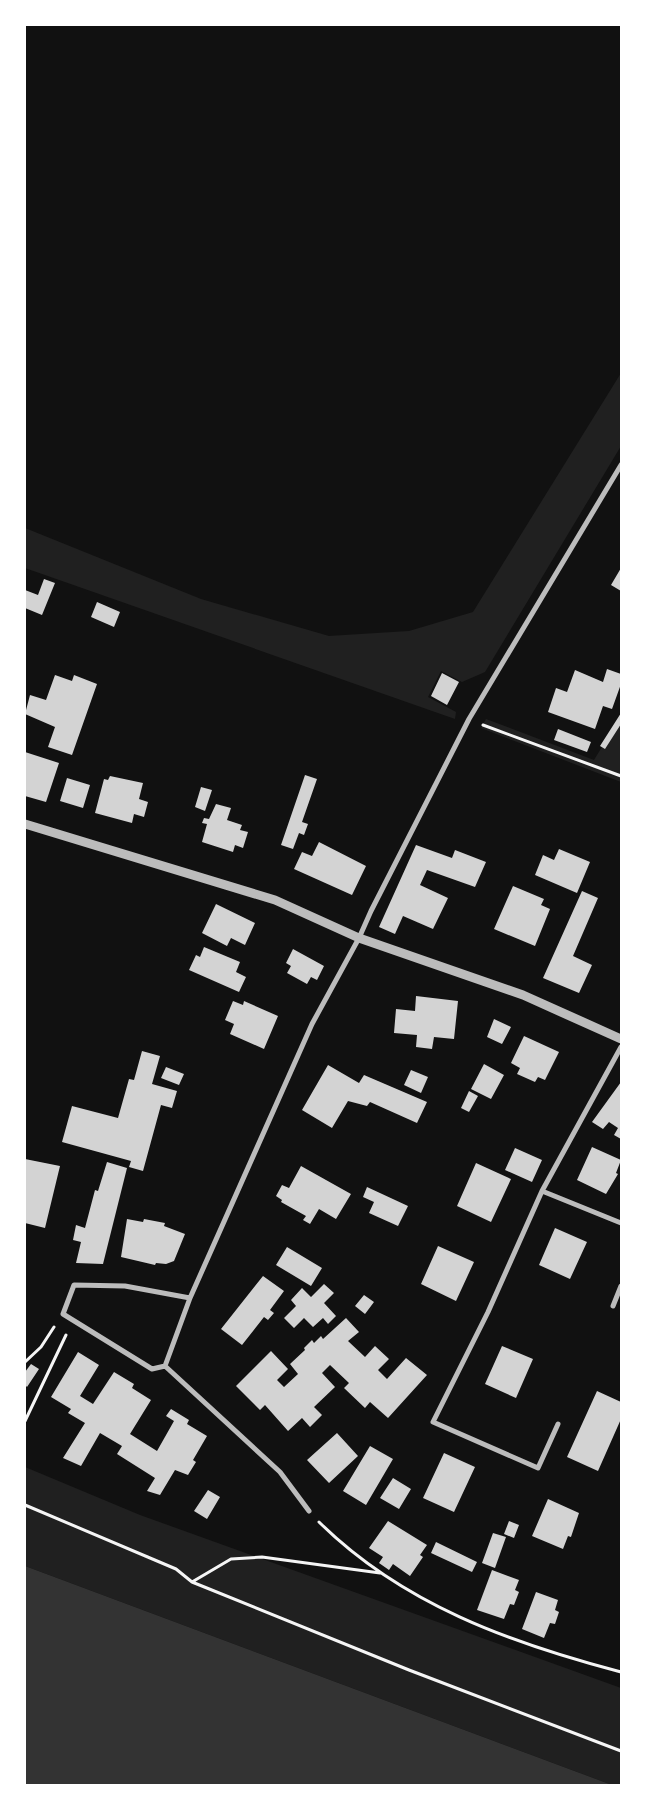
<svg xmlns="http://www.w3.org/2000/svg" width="646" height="1810" viewBox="0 0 646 1810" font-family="Figtree,sans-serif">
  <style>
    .green { fill: #202020 }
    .water { fill: #333 }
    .building { fill: #d3d3d3 }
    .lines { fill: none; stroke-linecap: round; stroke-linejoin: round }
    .path { stroke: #f5f5f5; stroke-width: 3 }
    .minor { stroke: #bcbcbc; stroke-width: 5 }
    .tertiary { stroke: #bcbcbc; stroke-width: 9 }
  </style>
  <rect width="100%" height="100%" fill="#111"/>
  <path class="green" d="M621 373V446L485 672 462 682 441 671 428 697 456 712 455 719 25 568V528L201 599 329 636 409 631 473 612Z
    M621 716V782L481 728 486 719 594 760Z
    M25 1467 140 1515 621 1688V1785H612L25 1566Z"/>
  <path class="water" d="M25 1566 612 1785H25Z"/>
  <path class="building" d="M621 568V591L611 585Z
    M44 579 55 583 42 615 25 608V590L38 595Z
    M97 602 120 612 114 627 91 617Z
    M607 669 621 674V684L612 709 603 706 595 729 548 712 556 688 567 692 575 670 603 682Z
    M442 673 459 682 447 705 431 696Z
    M55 675 72 681 74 675 97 684 72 755 48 747 55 727 25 714 30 695 46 700Z
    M621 713V724L605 749 600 746Z
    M558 729 591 742 587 752 554 740Z
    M25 752 59 763 46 802 25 796Z
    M305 775 317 779 302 822 308 824 304 835 299 833 293 849 281 845Z
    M110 776 143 783 139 799 148 802 144 817 134 814 132 823 95 813 104 779 108 780Z
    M67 778 90 785 83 808 60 801Z
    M201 787 212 790 205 811 195 807Z
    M216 804 231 808 227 820 242 825 240 830 248 832 243 848 235 845 233 852 202 842 207 824 202 823 204 818 209 819Z
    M319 842 366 866 352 895 294 869 302 852 312 856Z
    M416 845 452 858 455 850 486 862 475 887 427 870 420 885 448 898 433 929 403 916 395 934 379 927Z
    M559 849 590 862 577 893 535 875 543 855 554 860Z
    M513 886 544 899 541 905 550 909 535 946 494 929Z
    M582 891 598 898 573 956 592 965 579 993 543 978Z
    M216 904 255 923 245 945 231 938 227 946 202 933Z
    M204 947 240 962 236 972 246 977 239 992 189 970 196 955 200 957Z
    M293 949 324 966 317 980 311 977 307 984 287 973 291 966 286 963Z
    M416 996 458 1001 454 1039 434 1037 432 1049 416 1047 417 1035 394 1033 396 1009 415 1011Z
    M233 1001 243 1005 244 1001 278 1016 264 1049 230 1034 234 1024 225 1020Z
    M494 1019 511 1027 502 1044 487 1037Z
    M524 1036 559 1052 545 1080 538 1077 535 1082 517 1074 520 1068 511 1063Z
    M142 1051 160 1056 152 1084 177 1091 172 1108 161 1105 143 1171 129 1167 131 1161 62 1142 72 1106 118 1118 129 1079 134 1080Z
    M484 1064 504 1075 491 1099 471 1089Z
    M328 1065 359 1083 364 1075 427 1102 417 1123 370 1102 367 1106 348 1101 332 1128 302 1110Z
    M166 1067 184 1074 179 1085 161 1078Z
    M411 1070 428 1077 421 1093 404 1085Z
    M621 1082V1139L614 1135 618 1128 609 1122 603 1129 592 1122Z
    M469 1091 478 1096 469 1112 461 1108Z
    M592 1147 621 1160 616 1173 618 1174 606 1194 577 1180Z
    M515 1148 542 1160 532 1182 505 1170Z
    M25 1159 60 1166 45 1228 25 1223Z
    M107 1162 127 1168 103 1264 76 1263 81 1242 73 1240 76 1225 85 1228 95 1190 98 1191Z
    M476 1163 511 1179 491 1222 457 1206Z
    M301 1166 351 1194 336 1219 319 1209 310 1224 303 1220 306 1216 281 1202 282 1200 276 1196 282 1185 289 1188Z
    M367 1187 408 1206 398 1226 369 1213 374 1202 363 1197Z
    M127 1219 143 1222 144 1219 165 1223 164 1226 185 1234 174 1261 166 1264 156 1263 155 1265 121 1257Z
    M555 1228 587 1242 570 1279 539 1265Z
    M438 1246 474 1262 456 1301 421 1284Z
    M287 1247 322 1268 311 1286 276 1265Z
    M263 1276 284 1291 270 1310 274 1313 268 1320 264 1317 242 1345 221 1329Z
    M324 1284 334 1293 324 1303 336 1316 328 1324 323 1318 313 1327 304 1318 294 1328 284 1318 296 1306 291 1300 302 1288 311 1297Z
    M364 1295 374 1302 365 1314 355 1306Z
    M346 1318 359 1332 348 1341 365 1357 375 1346 389 1359 378 1370 387 1379 406 1358 427 1375 388 1418 370 1402 365 1408 344 1388 349 1383 330 1365 322 1373 335 1387 314 1407 322 1415 310 1427 302 1418 288 1431 265 1405 260 1410 236 1386 271 1351 288 1369 277 1380 284 1387 298 1374 290 1364 305 1350 304 1348 312 1340 314 1343 321 1336 323 1339Z
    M502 1346 533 1359 516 1398 485 1384Z
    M78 1352 99 1365 80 1396 93 1404 114 1372 134 1384 132 1388 151 1400 130 1434 157 1451 174 1421 166 1416 171 1409 189 1420 187 1424 207 1436 193 1460 196 1462 188 1475 175 1470 160 1495 147 1491 155 1478 117 1454 122 1446 100 1433 81 1466 63 1458 85 1423 68 1413 71 1409 51 1397Z
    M31 1364 39 1369 27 1387 25 1385V1372Z
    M597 1391 621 1402V1419L598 1471 567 1457Z
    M337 1433 358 1456 329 1483 307 1460Z
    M370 1446 393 1459 366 1505 343 1491Z
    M444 1453 475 1467 454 1512 423 1498Z
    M393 1478 411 1489 399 1509 380 1498Z
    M208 1490 220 1497 207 1519 194 1511Z
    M548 1499 579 1513 571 1537 568 1536 563 1549 532 1536Z
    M388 1521 427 1545 420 1555 423 1557 410 1576 393 1564 389 1570 379 1563 383 1557 369 1548Z
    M509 1521 519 1525 514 1538 504 1534Z
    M493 1533 506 1537 495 1568 482 1563Z
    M436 1542 477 1562 472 1572 431 1553Z
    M492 1570 519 1580 515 1590 519 1592 514 1605 510 1604 504 1619 477 1610Z
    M536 1592 558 1600 555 1610 559 1612 555 1624 550 1623 544 1638 522 1629Z"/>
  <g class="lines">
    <path class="path" d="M483 725 621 776
      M25 1362 41 1347 54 1327
      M25 1421 66 1335
      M25 1505 176 1569 192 1582 231 1559 262 1557 380 1573
      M319 1522C402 1604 510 1643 621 1672
      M192 1582 409 1670 621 1751"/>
    <path class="minor" d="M542 1191 621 1223
      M74 1285 125 1286 190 1298 165 1366 152 1369 63 1314Z
      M190 1298 312 1024 359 938 371 911 469 719 621 465
      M613 1306 621 1286
      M165 1366 280 1472 309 1511
      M558 1424 538 1468 433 1422 488 1312 542 1191 621 1047"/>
    <path class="tertiary" d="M25 824 275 900 359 938 523 995 621 1039"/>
  </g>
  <rect width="646" height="1810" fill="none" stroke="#ffffff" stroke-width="52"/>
</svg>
